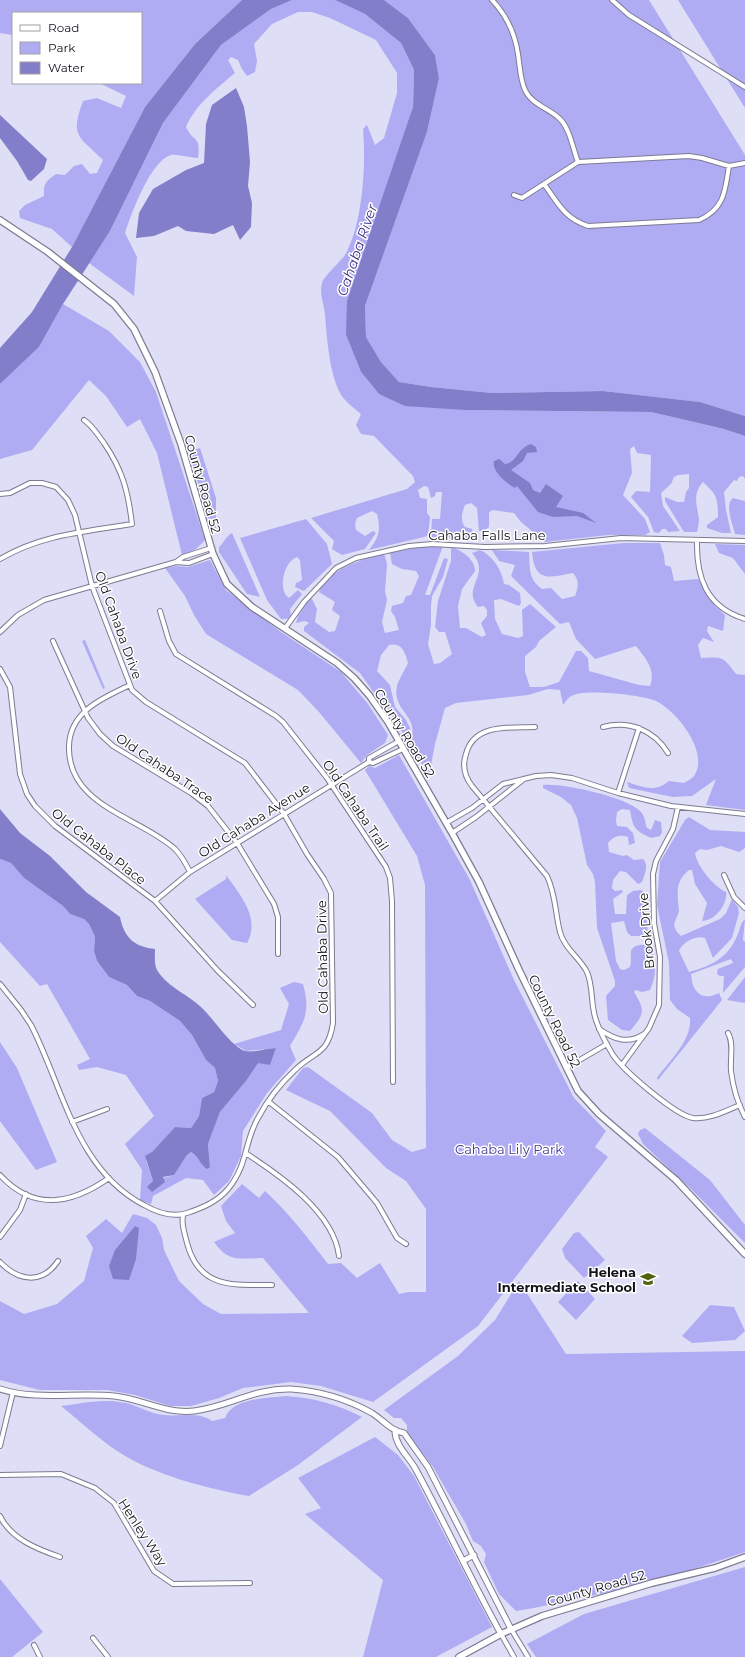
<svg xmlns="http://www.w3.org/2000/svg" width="745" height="1657" viewBox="0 0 745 1657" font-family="Montserrat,sans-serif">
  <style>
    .green { fill: #afacf4 }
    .water { fill: #837eca }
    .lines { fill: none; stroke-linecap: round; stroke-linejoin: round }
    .minor-casing { stroke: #7c7b91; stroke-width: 6 }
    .tertiary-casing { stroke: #7c7b91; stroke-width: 7 }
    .secondary-casing { stroke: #7c7b91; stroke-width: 8 }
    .minor { stroke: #fff; stroke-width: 4 }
    .tertiary { stroke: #fff; stroke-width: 5 }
    .secondary { stroke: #fff; stroke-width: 5.5 }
    .labels { text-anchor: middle; stroke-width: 3; stroke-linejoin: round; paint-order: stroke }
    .street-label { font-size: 13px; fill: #12121a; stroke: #fff }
    .park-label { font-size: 13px; fill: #44368f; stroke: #fff }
    .poi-label { font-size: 13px; font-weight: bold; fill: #12121a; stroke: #fff; text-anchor: end }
    .water-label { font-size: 14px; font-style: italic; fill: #40318a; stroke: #fff }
  </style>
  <rect width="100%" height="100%" fill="#dedef6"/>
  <path class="green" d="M0 0H242L195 44 145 107 72 247 52 229 20 218 19 211 25 205 44 196C43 184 46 181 56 174L65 175 74 166 82 164 90 174 97 173 103 160C78 135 70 137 83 101L97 98 121 108 126 96 99 83H141V13H13V35L0 33Z
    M292 0H335L365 14 401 43 414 70 413 107 346 335 361 372 379 394 464 410 651 412 724 429 745 436V479L743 476 739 477 737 481 734 480 724 492 726 510 731 533H722L707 528V525L718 517C718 498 717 495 703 482 692 494 697 506 699 519 699 523 698 528 697 532H684L665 501V497L677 502H684L686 492 689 488V474L678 475 674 477 671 484 661 493 663 506 680 531 668 532 666 529H662L659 533 654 532 648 517 631 497 636 491 650 492 651 455 637 453 634 446 630 449 632 473 623 495 645 519 650 532 645 535H608L545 542 521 522 514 513 493 510 489 512V527L484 531H479L477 508 471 503 465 505C462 513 460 520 465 527L472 529 473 533 466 538 431 537 432 519H440L442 492H436L435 496 431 498 428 487 424 486 418 490 420 498 427 499V513L430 517 428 536 369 550C379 537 381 530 377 514L372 511 357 518 355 524 356 530 365 536 373 531 376 533 365 549 342 555 332 549 334 541 311 518 407 489 415 482 413 476 374 436 361 434 356 425 361 414C354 408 344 401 340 393 329 371 327 338 325 315 324 303 319 295 322 283 324 276 340 262 345 255 363 224 366 164 363 129L367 125 375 145 384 138 397 93V73L376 40 330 18 312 12H298L272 24 254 44 257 61 255 72 247 76 242 69 238 60 231 57 228 60 235 73C217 88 195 105 186 127 194 144 201 134 198 158 192 158 176 154 171 155 151 160 131 214 125 233L137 257 134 296 89 263 110 231 163 123 221 45 271 9Z
    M384 0H649L745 155V416L700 402 603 391 492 393 431 387 399 382 381 362 366 337 365 306 427 132 439 78 435 55 408 18Z
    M678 0H745V108Z
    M63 304 109 331 140 362 156 392 205 540 196 549 182 555 157 453 140 419 127 427 106 396 89 380 32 450 0 459V384L39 347Z
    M200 448 216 498V518L218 526 216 528 211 527 190 456 194 450Z
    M733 498 745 501V535L735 534C733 525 724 505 733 498Z
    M306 519 327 544 332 564 304 591 295 587 296 583 302 580 300 560 297 557C284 561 277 590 289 598L298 590 302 594 290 609 291 616 287 619H281L267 600 240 538Z
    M232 533 260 597 247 594 219 552V547C224 543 225 537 232 533Z
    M624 543H660L664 555 665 565 671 567 674 581 698 579 715 606 725 615 723 631 708 626 707 631 714 642 703 638 698 645 701 658C722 657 723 656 736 674L745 675V810L706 805 716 779 692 796 673 797 629 788 627 782C644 787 654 793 669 781L684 783C687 781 692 779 694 776 710 753 677 711 656 701 643 695 587 689 574 695 569 696 566 701 563 705L560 690 548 689 528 695 456 703 445 708 435 744 428 781 426 778V771L409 744C423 716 391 712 397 686 399 679 405 670 408 663 405 652 402 642 389 645L381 655 377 671 390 685 395 707 406 720 410 728V735L406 738 382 700V691L374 693 360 673 304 631V627L309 623 305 621 296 623 298 616 310 598 312 599 317 609 315 622 329 632 335 631 340 616 332 610 335 602 319 592C324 571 366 558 384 553L387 564 385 591 387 600 382 622 385 633 399 630 395 617 391 611 392 606 403 603 406 596 411 595 419 576 416 571 402 569 392 564 390 553 419 547 443 546 425 595H430L444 558 448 559 443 577 432 596 431 606V625L428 644 434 664 440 663 452 654 445 632H439L435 627 438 601 451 561V550L452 547C462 551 475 559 475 571L462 589 458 606 460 628H466L482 637 486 635 481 623 487 616V610L484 606 478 607C461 587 492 575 472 553L480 550C493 556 502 570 504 584L509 585 520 593 521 603 519 606 501 599 494 600 495 619 502 634 518 638 523 636 522 610 530 604 556 627 539 641 536 647 525 656V672L530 687H544L559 682 576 651H581L588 658 589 671 639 685 650 686C656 669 646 659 636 646L595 659 576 639 569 622 560 624 511 576 515 565 499 561 492 550 529 552C530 568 528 579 542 589L551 588 562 599 575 596C578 587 580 581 573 573 547 578 535 582 532 552Z
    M715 544 745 545V574L733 558 719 553Z
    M210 560 226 590 281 632 341 672 368 704 388 735 385 743 367 755 361 763 319 712 298 690 206 634 194 615 185 596 165 568 176 566 188 567Z
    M85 640 105 688 103 689 82 641Z
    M399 755 470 880 514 980 574 1098 606 1131 595 1147 608 1157 478 1326 373 1402 321 1386 291 1382 243 1388 219 1398 191 1406H170L135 1395 107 1390H40L0 1380V1301L24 1314 57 1304 84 1281 93 1248 86 1236 106 1219 122 1233 133 1214 147 1218 156 1225 162 1238 164 1250 179 1281 203 1304 221 1314 309 1313 263 1258C239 1258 229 1263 214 1242L235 1233 226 1221 221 1206 242 1184 259 1198 265 1191C289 1213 308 1238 328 1264L341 1263 357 1278 380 1263 399 1294 408 1292H426V1209L406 1181 386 1168 330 1111 286 1090 303 1068 308 1067 372 1113 392 1140 412 1152 426 1148 425 885 417 856 365 770 369 766 375 768Z
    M543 785C563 783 626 797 640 811 645 815 645 823 647 828L651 830 655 820 661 822 662 832 660 836 651 838C634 830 633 828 630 810L622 809 617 812 616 821 617 826 627 827 633 833 635 843 629 845 628 837C621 834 613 836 608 843L609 852 623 856 627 855 634 860 643 859C649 865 645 874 642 882L638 884 626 872 620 871 613 880 612 888 615 891 622 890 623 892 613 899 615 914H626L627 895 633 891 640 890 643 891 648 932 642 936H631L627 932 624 921 611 923 616 961 620 969 624 970 630 967C632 962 630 956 631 951 633 944 646 944 651 946 656 963 657 974 650 990L642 992 636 990 634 992C646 1011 644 1014 630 1031L622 1030 608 1020 606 996 615 986V981L597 928 595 882 593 874 587 865 577 818 571 805 561 797 543 788Z
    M689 817 710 830 745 832V848L739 852 721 846 707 850 700 849 695 853C697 866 713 886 726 892 728 904 715 921 702 921L707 903 695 884 692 870H689C678 879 677 887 678 901 678 904 679 908 679 911 676 922 669 925 681 936L720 919 726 913 732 899 738 907 739 913 732 938 713 958 705 938C697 935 682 942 679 951L689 972C711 966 728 958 737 936 740 930 740 923 745 919L743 940 745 942V967L723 993 724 976H720L717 974 718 969 733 963 731 959 691 974C692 992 702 1002 719 993L722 1000 658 1080 657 1078C669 1061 692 1041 690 1018L677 1009 670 1000 669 963 657 905 660 862 685 820Z
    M0 859 11 863 24 878 63 906 70 914 84 919 89 924 95 937 94 951 97 961 109 977 127 985 137 996 150 1001 180 1021 192 1035 206 1060 215 1068 218 1081 214 1092 202 1098 199 1116 191 1128 175 1127 152 1152 146 1161 153 1181 174 1175 187 1155 191 1152 198 1156 204 1167H210L208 1144 220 1112 246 1081 258 1062 270 1065 276 1048 246 1051 234 1044 281 1030 289 1004 280 988 294 982 303 984C311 1013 304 1022 290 1046L296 1060 267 1093 243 1131 241 1156 229 1181 214 1195 203 1180 186 1178 153 1196 151 1204 140 1200 142 1170 125 1144 154 1116 126 1075 97 1067 79 1070 77 1065 90 1059 47 984 40 986 0 942Z
    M226 875C240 895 261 918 247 943L232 940 195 899 226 879Z
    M745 977V1003L727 1000Z
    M0 1042 17 1068 57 1162 36 1170 0 1121Z
    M645 1128 710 1180 745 1225V1243L693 1191 643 1144 638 1134 640 1130Z
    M579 1232 605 1260 584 1278 565 1258 562 1249 574 1233Z
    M519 1281 566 1354 745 1351V1552L652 1583 534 1608 516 1611 499 1594 484 1562 486 1554 481 1546 473 1541 466 1524 433 1467 407 1433V1425L401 1418H394L384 1410 458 1356 495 1320Z
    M578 1281 595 1299 576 1320 558 1302Z
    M710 1305 734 1307 745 1331 735 1340 692 1343 682 1336Z
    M286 1396C314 1398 337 1404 362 1417L298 1465 249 1496C210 1489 162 1477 127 1457 105 1445 81 1422 61 1406 83 1403 104 1398 126 1403 138 1406 151 1414 164 1415 179 1417 199 1411 212 1421L225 1418C232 1398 268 1398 286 1396Z
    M375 1437 398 1455 414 1476 492 1627 436 1657H363L383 1580 305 1514 321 1508 298 1478Z
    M745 1567V1657H536L527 1644 584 1614Z
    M0 1579 43 1632 12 1657H0Z"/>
  <path class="water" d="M242 0H292L271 9 221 45 163 123 110 231 63 304 39 347 0 384V348L32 312 72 247 145 107 195 44Z
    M335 0H384L408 18 435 55 439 78 427 132 365 306 366 337 381 362 399 382 431 387 492 393 603 391 700 402 745 416V436L724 429 651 412 464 410 405 406 379 394 361 372 346 335 347 301 413 107 414 70 401 43 365 14Z
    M236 88 244 107 247 126 250 162 248 186 252 203 251 227 240 240 233 225 214 234 186 231 178 226 154 236 136 238 139 213 153 189 186 170 204 163 206 124 212 105Z
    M0 115 47 159 44 169 31 181 28 180 17 161 0 138Z
    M531 444 536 447 537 452 527 453 523 461 511 470 530 483 533 490 540 493 546 484 563 496 556 507 583 513 596 523 577 516 553 517 538 512 517 486 515 488C507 484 491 471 494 461L499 459 505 464C517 463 517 448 531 444Z
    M0 809 20 833 50 856 86 892 120 917C124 938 135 947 155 949 155 955 154 965 157 970 169 989 189 994 204 1010 214 1020 232 1047 245 1051 254 1053 267 1048 276 1048L270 1065 258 1063 246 1081 220 1112 208 1144 210 1167 207 1169C200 1165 199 1156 191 1152L187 1155 174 1175 163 1177 165 1182 152 1192 147 1187 153 1181 145 1156 152 1152 175 1127 191 1128 199 1116 202 1098 214 1092 218 1081 215 1068 206 1060 192 1035 180 1021 150 1001 137 996 127 985 109 977 97 961 94 951 95 937 89 924 84 919 70 914 63 906 24 878 11 863 0 859Z
    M135 1226 139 1228 136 1259 129 1280 113 1279 109 1266 115 1250Z"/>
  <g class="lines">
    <g class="minor-casing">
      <path id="minor" d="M492 0C507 16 515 33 518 54 520 67 520 79 525 90 532 105 549 108 560 119 570 129 573 149 578 162
        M612 0 629 15 745 87
        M544 184C558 203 564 218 588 226L699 220C725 209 725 190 729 166
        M514 195 522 198 578 162 689 156 702 158 729 166 745 163
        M0 494 10 493 30 483H42L56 487 68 500 75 515 92 586 132 690 146 702 245 763 284 814 307 854 324 879 331 893 333 1023C328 1056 314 1051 295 1070 281 1083 267 1101 258 1118 244 1142 248 1165 228 1189 217 1202 202 1208 187 1213 172 1218 158 1213 144 1205 76 1170 63 1087 31 1025L21 1010 0 984
        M697 540C696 577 706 607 745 619
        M211 548 183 557 176 562 189 563 213 554
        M0 559C43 534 85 532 132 524 128 491 123 471 104 443 97 434 93 426 84 420
        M160 611 169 641 176 654 276 716 283 722 327 778 386 867 390 878 392 901 393 1082
        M286 629V627L304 602 336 568 356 558 409 546 432 544 485 547 545 546 621 538 745 541
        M0 632 18 615 44 600 176 562
        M53 641 88 718 100 734 113 746 191 793 208 806 237 843 274 904 278 917V954
        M0 669 10 687 20 774 27 794 35 806 55 826 155 901 218 971 253 1005
        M130 685C103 698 70 711 69 746 67 806 140 817 175 849 181 855 186 864 190 872
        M535 727C510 728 474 723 466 754 462 766 465 777 472 786L547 876C556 895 555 913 560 932 564 948 580 958 587 972 594 988 590 1007 597 1023 601 1034 607 1045 613 1055 624 1071 675 1115 693 1118 709 1120 725 1111 740 1105
        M603 727C629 720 654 730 668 753
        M369 762 373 763 403 749
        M618 793 639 728
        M446 823 472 808 503 784 536 776 551 775 572 778 618 793 671 806 745 814
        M452 833 476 817 524 779
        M724 875 734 897 745 908
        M155 901 190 872 369 762V758L399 741
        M599 1029C614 1039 627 1045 644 1034
        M728 1033C734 1043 730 1059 731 1071 733 1087 737 1102 745 1117
        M622 1065 649 1028 659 1005 660 957 654 923 653 874 656 861 673 829 678 807
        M566 1068 607 1044
        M269 1102 338 1157 377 1203 397 1238 406 1244
        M72 1122 107 1109
        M247 1154C281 1176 334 1213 339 1256
        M0 1175C34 1212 72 1204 109 1178
        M183 1216C181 1225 185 1234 187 1243 199 1289 233 1285 272 1285
        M0 1237 20 1210 26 1194
        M0 1262C18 1281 42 1285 58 1261
        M0 1446 13 1392
        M0 1475 61 1474 95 1488 114 1503 154 1571 173 1584 250 1583
        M0 1516C11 1539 37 1549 60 1557
        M511 1629 528 1657
        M501 1634 514 1657
        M93 1638 108 1657
        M34 1645 40 1657"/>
    </g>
    <g class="tertiary-casing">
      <path id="tertiary" d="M0 1389C38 1401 76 1392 114 1396 143 1399 164 1414 194 1411 228 1407 254 1388 291 1389 320 1391 347 1399 372 1413 383 1420 391 1431 404 1433L428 1467 511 1629
        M395 1432C396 1446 408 1456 415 1468 445 1523 471 1580 501 1634
        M463 1561 474 1555"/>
    </g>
    <g class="secondary-casing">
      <path id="secondary" d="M0 220 48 252 114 304 134 329 155 372 181 444 213 554 227 584 252 607 337 663 354 678 369 695 388 722 452 833 479 882 519 970 578 1091 599 1114 676 1180 745 1254
        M459 1657 501 1634 542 1616 652 1583 715 1568 745 1557"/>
    </g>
    <use href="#minor" class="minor"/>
    <use href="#tertiary" class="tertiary"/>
    <use href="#secondary" class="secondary"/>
  </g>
  <defs>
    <g id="school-bare" transform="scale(1.2)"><path d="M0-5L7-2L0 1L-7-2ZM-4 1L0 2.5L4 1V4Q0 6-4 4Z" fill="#50640f" stroke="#fff" stroke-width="2.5" paint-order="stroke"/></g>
  </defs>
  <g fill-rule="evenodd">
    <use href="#school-bare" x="648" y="1279"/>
  </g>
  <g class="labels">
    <g class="street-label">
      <text transform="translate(203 484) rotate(74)" y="5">County Road 52</text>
      <text x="487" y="540">Cahaba Falls Lane</text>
      <text transform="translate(119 625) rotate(70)" y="5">Old Cahaba Drive</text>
      <text transform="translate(405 733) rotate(58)" y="5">County Road 52</text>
      <text transform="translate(165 768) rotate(34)" y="5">Old Cahaba Trace</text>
      <text transform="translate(356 805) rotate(56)" y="5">Old Cahaba Trail</text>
      <text transform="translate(254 820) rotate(-32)" y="5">Old Cahaba Avenue</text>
      <text transform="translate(99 846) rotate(38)" y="5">Old Cahaba Place</text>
      <text transform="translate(646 931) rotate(-95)" y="5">Brook Drive</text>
      <text transform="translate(322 957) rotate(-91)" y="5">Old Cahaba Drive</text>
      <text transform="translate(555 1021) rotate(64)" y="5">County Road 52</text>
      <text transform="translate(143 1532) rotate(57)" y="5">Henley Way</text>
      <text transform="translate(596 1588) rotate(-16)" y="5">County Road 52</text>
    </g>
    <g class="park-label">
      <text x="509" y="1154">Cahaba Lily Park</text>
    </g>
    <g class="poi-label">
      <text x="636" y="1277">Helena<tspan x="636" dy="15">Intermediate School</tspan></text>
    </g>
    <g class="water-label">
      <text transform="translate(357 250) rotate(-71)" y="5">Cahaba River</text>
    </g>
  </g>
  <rect x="12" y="12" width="130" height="72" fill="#ffffff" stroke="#a0a0a3"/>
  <rect x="20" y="25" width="20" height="6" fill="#ffffff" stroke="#a0a0a3"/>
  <text x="48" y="32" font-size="12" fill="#12121a">Road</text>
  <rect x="20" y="42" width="20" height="12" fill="#afacf4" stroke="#a0a0a3"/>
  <text x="48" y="52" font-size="12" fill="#12121a">Park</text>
  <rect x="20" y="62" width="20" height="12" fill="#837eca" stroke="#a0a0a3"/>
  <text x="48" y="72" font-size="12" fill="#12121a">Water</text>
</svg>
